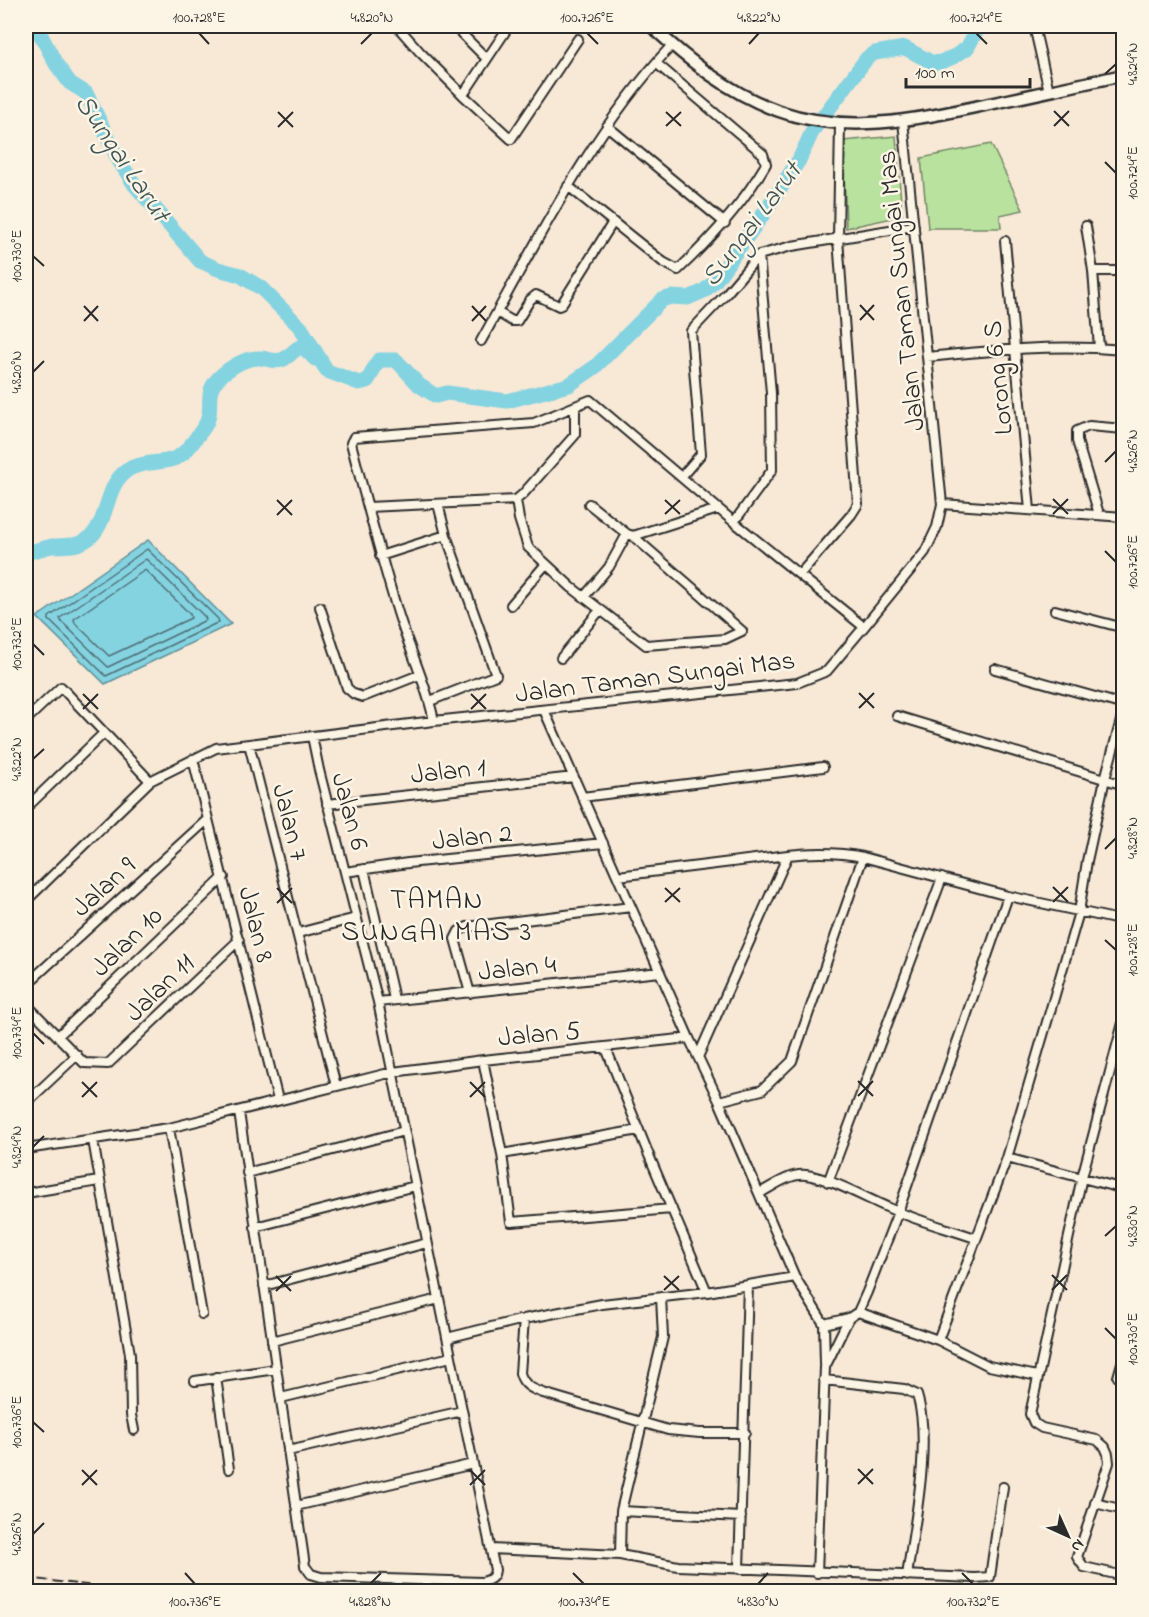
<svg xmlns="http://www.w3.org/2000/svg" width="1149" height="1617" viewBox="0 0 1149 1617" font-family="'Indie Flower',sans-serif">
  <style>
    .green { fill: #bae29f; stroke: #728665; stroke-width: 1.5 }
    .water { fill: #84d3e1; stroke: #609098; stroke-width: 1.5 }
    .lines { fill: none; stroke-linecap: round; stroke-linejoin: round }
    .shore { stroke: #4f6e74; stroke-width: 1.5 }
    .river { stroke: #84d3e1; stroke-width: 15 }
    .street-casing { stroke: #2b2b2b; stroke-width: 12 }
    .secondary-casing { stroke: #2b2b2b; stroke-width: 15 }
    .street { stroke: #fcf5e5; stroke-width: 8 }
    .secondary { stroke: #fcf5e5; stroke-width: 10 }
    .rail { stroke: #2b2b2b; stroke-width: 2; stroke-dasharray: 9 4.5; stroke-linecap: butt }
    .ticks { fill: none; stroke: #2b2b2b; stroke-width: 2 }
    .labels { text-anchor: middle; stroke-width: 5; stroke-linejoin: round; paint-order: stroke }
    .street-label { font-size: 27px; fill: #2b2b2b; stroke: #fcf5e5 }
    .water-label { font-size: 28px; font-style: italic; fill: #415558; stroke: #fcf5e5 }
    .neighbourhood-label { font-size: 28px; letter-spacing: 1.5px; fill: #2b2b2b; stroke: #fcf5e5 }
    .neatline { fill: none; stroke: #2b2b2b; stroke-width: 2 }
    .ticks-label { font-size: 15px; text-anchor: middle; fill: #2b2b2b }
  </style>
  <rect width="100%" height="100%" fill="#f8e8d6"/>
  <filter id="ink" filterUnits="userSpaceOnUse"><feTurbulence type="fractalNoise" baseFrequency=".0167" numOctaves="2"/><feDisplacementMap in="SourceGraphic" scale="12" xChannelSelector="R" yChannelSelector="G"/><feConvolveMatrix kernelMatrix="1 2 1 2 8 2 1 2 1" color-interpolation-filters="sRGB"/></filter>
  <g filter="url(#ink)">
    <path class="green" d="M896 136 902 216 846 228 843 141Z
      M991 144 1023 210 1000 215 1001 228H928L921 158Z"/>
    <path class="water" d="M148 540 231 624 105 684 37 617Z"/>
    <g class="lines">
      <path class="shore" d="M147 549 218 619 219 622 106 676 49 620V617Z
        M146 559 205 617 206 620 108 667 61 621 60 618Z
        M145 570 190 614 191 618 109 656 75 623 74 619Z"/>
      <path class="river" d="M36 26 56 64 70 83 86 93 118 159 134 184 200 261 218 269 240 275 261 288 301 328 327 371 359 383 367 381C373 374 373 367 379 360H396L419 385 436 396 447 393 507 401 569 385 595 367 662 300 671 297 688 298 704 291 715 281 764 213 799 160 813 130 867 58 875 53 905 48 933 63 941 62 955 56 967 48 979 27 983 26
        M26 553C34 551 43 548 52 546 65 545 77 547 88 539 111 521 103 485 129 469 143 461 159 464 173 459 186 455 194 440 202 430 219 408 198 394 224 373 234 365 247 357 261 358 269 359 276 363 284 359 290 356 294 349 302 346L315 359"/>
      <g class="street-casing">
        <path id="street" d="M397 26 420 52 463 95
          M454 26 487 59
          M509 26 463 95 511 139 578 39
          M1034 26 1049 91
          M607 126 725 223
          M568 186 663 262 678 270C712 238 742 205 766 164L763 154 656 63
          M1086 226 1093 271 1099 348
          M1005 241 1030 510
          M1093 271H1124
          M497 312 512 321H517L530 300 536 295 559 306 561 305 613 222
          M481 341C538 239 592 131 672 45
          M927 357C995 350 1055 344 1124 350
          M682 476 701 454 691 331 726 294 759 255 792 246 914 226
          M516 500 519 519 528 547 571 587 646 645 725 639 742 631 633 536
          M589 504 627 534 633 536 718 509
          M942 504 1124 517
          M368 507 516 500 523 494 575 435V406
          M1099 514 1077 441V431L1089 426 1124 429
          M734 522 772 470 771 393 759 255
          M380 556 446 535
          M800 574 851 515 858 504 838 239 840 124
          M584 597 609 567 627 534
          M511 605 545 565
          M320 607 347 688 354 694 363 697 419 675
          M1055 610 1124 628
          M561 658 600 610
          M995 669 1124 705
          M430 701 496 675 446 535 438 504
          M544 710 689 1038 719 1101 795 1277 824 1324 849 1318 858 1312 867 1292 898 1212 1008 896
          M897 716 1124 785
          M26 720 61 687 150 781
          M434 721C427 685 410 651 399 616 381 559 366 501 351 443L354 437 534 423 590 400 734 522 864 627
          M249 744 336 1086
          M193 759 278 1100
          M582 797 823 767
          M327 804 574 777
          M26 808 104 733
          M788 855C814 852 838 852 863 857L1008 896 1124 921
          M364 869 394 999
          M345 872 408 863 603 843
          M618 876 788 855 698 1057
          M26 901 150 781 216 748 434 721 797 683 827 671 864 627 925 552 937 527 942 504 903 121
          M298 933 356 918
          M26 985 208 819
          M470 993 455 939 459 931 467 927 631 907
          M378 1002 660 972
          M26 1004 84 1063 108 1064 239 940
          M1124 1019 1082 1177 1030 1414 1034 1423 1042 1428 1097 1440 1105 1447 1108 1454 1109 1463 1077 1557 1084 1567 1124 1576
          M58 1036 224 877
          M606 1048 648 1153 707 1292
          M483 1060 502 1154 511 1222 672 1209
          M719 1101 762 1090 792 1061 863 857
          M26 1103 77 1055
          M239 1112 305 1566 311 1574 321 1577 482 1582C490 1580 494 1578 495 1570L378 1002 319 770 312 736
          M169 1128 202 1314
          M93 1140 130 1354 131 1415 134 1430
          M26 1149 169 1128 393 1072 483 1060 689 1038
          M502 1154 639 1130
          M1007 1158 1124 1189
          M247 1173 404 1131
          M828 1182 942 878
          M26 1193 99 1181
          M760 1193C773 1186 790 1173 806 1175 831 1178 871 1201 896 1211 922 1222 949 1229 975 1238
          M255 1227 415 1186
          M264 1286 427 1243
          M858 1312 938 1340 989 1366 1037 1376
          M524 1319 520 1373C523 1385 532 1389 543 1393L668 1430 700 1433H745
          M824 1324 825 1364
          M447 1338 524 1319 602 1304 707 1292 795 1277
          M938 1340 1007 1158 1054 998 1079 912 1087 861 1105 779 1124 709
          M272 1341 439 1299
          M216 1377 229 1469
          M1118 1377 1124 1356
          M824 1380 904 1389 917 1395C932 1442 914 1526 907 1576
          M195 1381 276 1369
          M281 1398 451 1357
          M288 1451 462 1411
          M1095 1503 1124 1510
          M296 1506 473 1464
          M621 1511 741 1517
          M491 1549 620 1555 678 1566 975 1578 990 1577 1003 1487
          M620 1555 621 1511 663 1337 661 1297
          M739 1569 748 1285
          M817 1573 825 1367 849 1318"/>
      </g>
      <g class="secondary-casing">
        <path id="secondary" d="M651 26C688 60 730 94 779 111 851 136 922 118 994 103 1037 94 1080 84 1124 75"/>
      </g>
      <use href="#street" class="street"/>
      <use href="#secondary" class="secondary"/>
      <path class="rail" d="M26 1578 145 1592"/>
    </g>
  </g>
  <path class="ticks" d="M199 33 209 44M587 33 598 44M976 33 987 44M361 44 372 33M749 44 759 33M1105 74 1116 64M1054 111 1069 126M278 112 293 127M666 112 681 126M666 126 681 112M1054 126 1069 111M278 127 293 112M1105 162 1116 173M33 256 44 266M860 305 874 320M84 306 98 321M472 306 486 321M860 320 874 305M84 321 98 306M472 321 486 306M33 372 44 361M1105 462 1116 451M1053 499 1068 514M277 500 292 515M665 500 680 514M665 514 680 500M1053 514 1068 499M277 515 292 500M1105 551 1116 562M33 644 44 655M859 693 874 708M83 694 98 709M471 694 486 709M859 708 874 693M83 709 98 694M471 709 486 694M33 759 44 749M1105 849 1116 838M1053 887 1068 902M277 888 292 903M665 888 680 902M665 902 680 888M1053 902 1068 887M277 903 292 888M1105 940 1116 950M33 1033 44 1044M858 1081 873 1096M82 1082 97 1097M470 1082 485 1097M858 1096 873 1081M82 1097 97 1082M470 1097 485 1082M33 1147 44 1136M1105 1236 1116 1226M1052 1275 1067 1290M276 1276 291 1291M664 1276 679 1290M664 1290 679 1276M1052 1290 1067 1275M276 1291 291 1276M1105 1328 1116 1339M33 1422 44 1432M858 1469 873 1484M82 1470 97 1485M470 1470 485 1485M858 1484 873 1469M82 1485 97 1470M470 1485 485 1470M33 1534 44 1523M185 1573 195 1584M573 1573 584 1584M962 1573 973 1584M370 1584 381 1573M758 1584 768 1573"/>
  <g class="labels">
    <g class="street-label">
      <text transform="translate(900 291) rotate(-96)" y="9">Jalan Taman Sungai Mas</text>
      <text transform="translate(997 378) rotate(-96)" y="9">Lorong 6 S</text>
      <text transform="translate(655 676) rotate(-7)" y="9">Jalan Taman Sungai Mas</text>
      <text transform="translate(448 770) rotate(-6)" y="9">Jalan 1</text>
      <text transform="translate(351 811) rotate(75)" y="9">Jalan 6</text>
      <text transform="translate(291 822) rotate(76)" y="9">Jalan 7</text>
      <text transform="translate(472 836) rotate(-6)" y="9">Jalan 2</text>
      <text transform="translate(103 886) rotate(-42)" y="9">Jalan 9</text>
      <text transform="translate(257 924) rotate(76)" y="9">Jalan 8</text>
      <text transform="translate(126 941) rotate(-44)" y="9">Jalan 10</text>
      <text transform="translate(517 967) rotate(-6)" y="9">Jalan 4</text>
      <text transform="translate(159 987) rotate(-44)" y="9">Jalan 11</text>
      <text transform="translate(539 1033) rotate(-5)" y="9">Jalan 5</text>
    </g>
    <g class="water-label">
      <text transform="translate(124 157) rotate(56)" y="10">Sungai Larut</text>
      <text transform="translate(750 223) rotate(-53)" y="10">Sungai Larut</text>
    </g>
    <g class="neighbourhood-label">
      <text x="437" y="908">TAMAN<tspan x="437" dy="32">SUNGAI MAS 3</tspan></text>
    </g>
  </g>
  <rect width="1149" height="1617" fill="none" stroke="#fcf5e5" stroke-width="66"/>
  <g transform="translate(1068 1536) rotate(135)" stroke="#fcf5e5" stroke-width="4.5" paint-order="stroke">
  <path d="M0-4.5L10 22L0 15L-10 22Z" fill="#2b2b2b"/>
  <text y="-9" font-size="16" font-weight="bold" text-anchor="middle" fill="#2b2b2b">N</text>
  </g>
  <path d="M906 78v9h124v-9" fill="none" stroke="#2b2b2b" stroke-width="3"/>
  <text x="915" y="78" font-size="18" fill="#2b2b2b" stroke="#fcf5e5" stroke-width="4.5" paint-order="stroke">100 m</text>
  <rect x="33" y="33" width="1083" height="1551" class="neatline"/>
  <g class="ticks-label">
    <text x="199" y="22">100.728°E</text>
    <text x="372" y="22">4.820°N</text>
    <text x="587" y="22">100.726°E</text>
    <text x="759" y="22">4.822°N</text>
    <text x="976" y="22">100.724°E</text>
    <text transform="translate(1132 64) rotate(-90)" y="5">4.824°N</text>
    <text transform="translate(1132 173) rotate(-90)" y="5">100.724°E</text>
    <text transform="translate(16 256) rotate(-90)" y="5">100.730°E</text>
    <text transform="translate(16 372) rotate(-90)" y="5">4.820°N</text>
    <text transform="translate(1132 451) rotate(-90)" y="5">4.826°N</text>
    <text transform="translate(1132 562) rotate(-90)" y="5">100.726°E</text>
    <text transform="translate(16 644) rotate(-90)" y="5">100.732°E</text>
    <text transform="translate(16 759) rotate(-90)" y="5">4.822°N</text>
    <text transform="translate(1132 838) rotate(-90)" y="5">4.828°N</text>
    <text transform="translate(1132 950) rotate(-90)" y="5">100.728°E</text>
    <text transform="translate(16 1033) rotate(-90)" y="5">100.734°E</text>
    <text transform="translate(16 1147) rotate(-90)" y="5">4.824°N</text>
    <text transform="translate(1132 1226) rotate(-90)" y="5">4.830°N</text>
    <text transform="translate(1132 1339) rotate(-90)" y="5">100.730°E</text>
    <text transform="translate(16 1422) rotate(-90)" y="5">100.736°E</text>
    <text transform="translate(16 1534) rotate(-90)" y="5">4.826°N</text>
    <text x="195" y="1606">100.736°E</text>
    <text x="370" y="1606">4.828°N</text>
    <text x="584" y="1606">100.734°E</text>
    <text x="758" y="1606">4.830°N</text>
    <text x="973" y="1606">100.732°E</text>
  </g>
</svg>
